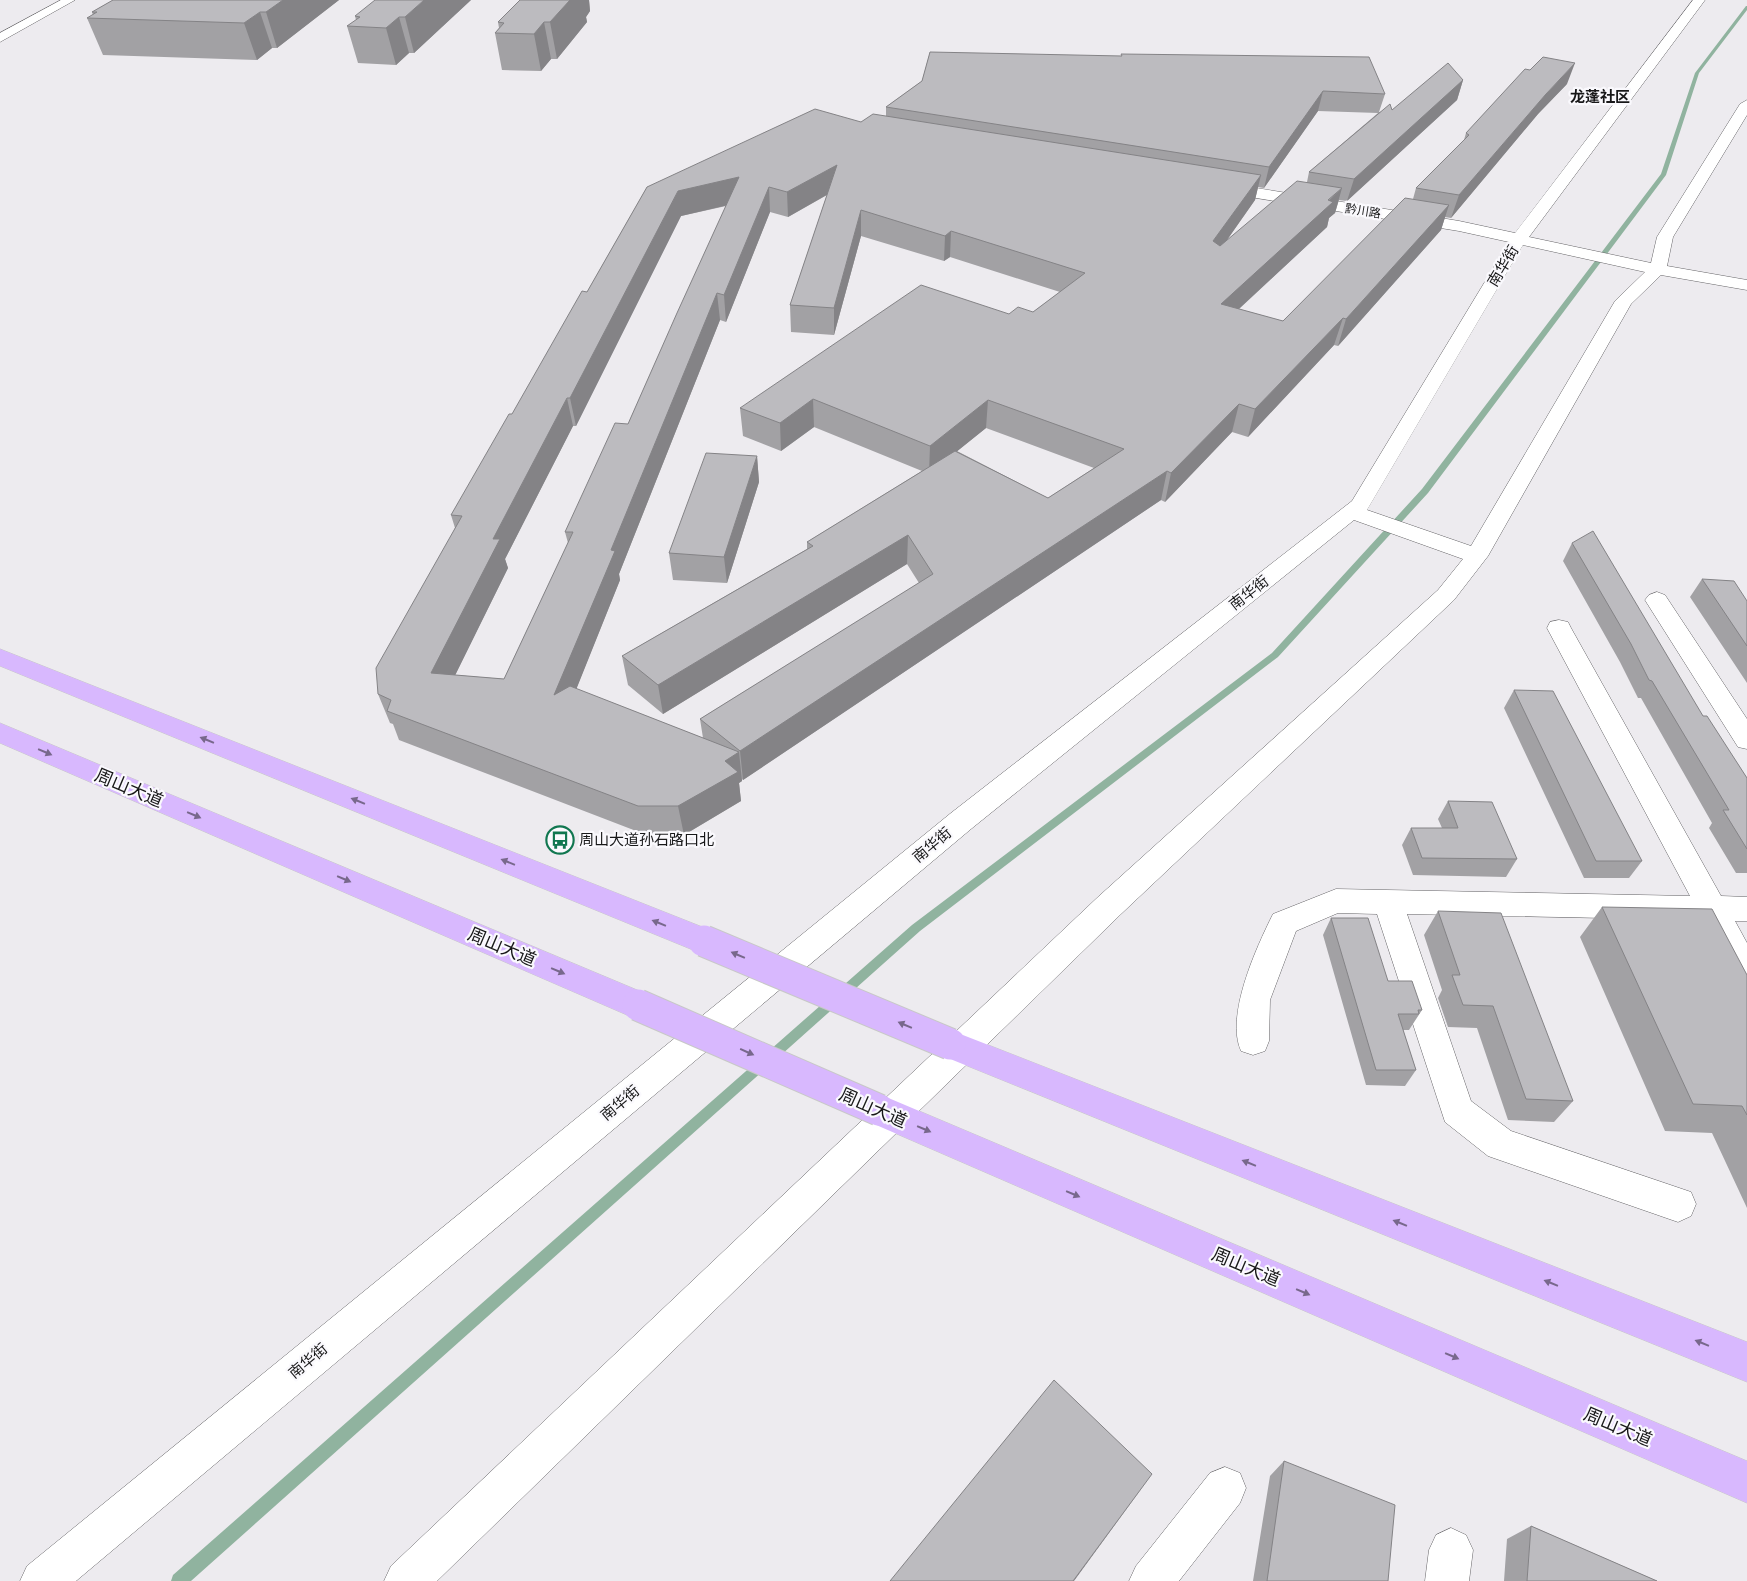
<svg xmlns="http://www.w3.org/2000/svg" width="1747" height="1581" viewBox="0 0 1747 1581" font-family="Arial,'Noto Sans SC',sans-serif">
  <style>
    .lines { fill: none; stroke-linecap: round; stroke-linejoin: round }
    .stream { fill: #90b39f; fill-rule: evenodd }
    .minor-casing { stroke: #666568; stroke-width: 1 }
    .major-casing { stroke: #c8c8c8; stroke-width: 1 }
    .minor { fill: #fff; fill-rule: evenodd }
    .major { fill: #d8b8fe; fill-rule: evenodd }
    .major-bridge-casing { stroke: #c8c8c8; stroke-width: 33; stroke-linecap: butt }
    .major-bridge { stroke: #d8b8fe; stroke-width: 31 }
    .wall { fill: #a2a1a4; fill-rule: evenodd }
    .shaded-wall { fill: #848386 }
    .building { fill: #bcbbbf; stroke: #848386; fill-rule: evenodd }
    .oneway { fill: #78688c }
    .labels { text-anchor: middle; stroke-width: 4.5; stroke-linejoin: round; paint-order: stroke }
    .far-street-label { font-size: 12px; fill: #181819; stroke: #faf9fd }
    .far-quarter-label { font-size: 15px; font-weight: bold; fill: #181819; stroke: #faf9fd }
    .street-label { font-size: 15px; fill: #181819; stroke: #faf9fd }
    .poi-label { font-size: 15px; fill: #181819; stroke: #faf9fd; text-anchor: start }
    .near-street-label { font-size: 18px; fill: #181819; stroke: #faf9fd }
  </style>
  <rect width="100%" height="100%" fill="#edebef"/>
  <g class="lines">
    <path class="stream" d="M1746 6H1747V10L1699 73 1666 175 1428 493 1278 657 920 931 191 1581H171L173 1575 912 925 1272 653 1422 489 1661 174 1695 73Z"/>
    <g class="minor-casing">
      <path id="minor" d="M61 0H75L0 42V33Z
        M1693 0H1705L1529 237 1651 263 1657 237 1740 104 1747 100V115L1673 237 1667 266 1747 280V290L1661 275 1631 304 1488 556 1454 600 1120 915 437 1581H384L391 1566 1098 897 1438 590 1463 559 1354 520 971 829 76 1581H20L27 1566 951 813 1352 501 1509 242 1459 231 1219 192 1214 190 1211 187 1214 184 1219 182 1459 221 1515 233ZM1523 245 1645 272 1615 301 1471 546 1367 510Z
        M1657 592 1665 595 1747 719V749L1738 747 1645 600 1649 595Z
        M1559 620 1568 622 1571 628 1721 896 1747 897V921H1735L1747 943V985L1736 981 1703 920 1407 914 1471 1101 1511 1131 1691 1192 1696 1204 1691 1216 1678 1222 1488 1156 1445 1122 1377 914 1338 913 1296 931 1270 1000 1269 1041 1265 1051 1253 1055 1241 1051C1225 1016 1256 948 1273 914L1336 889 1690 896 1547 628 1550 622Z
        M1225 1467 1240 1473 1246 1488 1240 1503 1179 1581H1129L1136 1566 1210 1473Z
        M1451 1528 1466 1535 1473 1550 1469 1581H1425L1429 1550 1436 1535Z"/>
    </g>
    <g class="major-casing">
      <path id="major" d="M0 649 715 932 719 941 715 950 704 954 693 950 0 666Z
        M0 723 649 995 654 1005 649 1015 638 1019 627 1015 0 743Z
        M950 1030 1747 1342V1382L938 1054 934 1044 938 1034Z
        M879 1094 1747 1461V1503L867 1121 862 1110 867 1099Z"/>
    </g>
    <use href="#minor" class="minor"/>
    <use href="#major" class="major"/>
    <g class="major-bridge-casing">
      <path id="major-bridge" d="M704 941 950 1044
        M638 1005 879 1110"/>
    </g>
    <use href="#major-bridge" class="major-bridge"/>
  </g>
  <path class="wall" d="M113 0H339L277 48H272L257 60 103 55 87 18 93 15 92 12Z
    M471 0 414 53H409L396 65 358 63 347 26 356 20 355 16Z
    M520 0H589L590 11 586 17 587 22 557 59H551L541 71 502 70 495 33 499 28 498 22Z
    M930 52 1385 94 1379 112 1392 110 1463 80 1457 100 1347 201 1339 200 1335 213 1329 218 1327 227 1239 309 1283 321 1413 199 1416 188 1464 140 1466 133 1567 84 1538 114 1451 218 1445 217 1441 230 1338 346 1334 345 1248 437 1232 432 1165 502 1161 500 743 780 742 779V781L739 783 741 801 684 835 644 834 399 740 393 724 390 723 378 694 455 528 451 515 587 292 647 187 861 122 886 116V107L922 81ZM1318 111 1378 113 1309 172 1307 182 1227 240 1255 200 1258 187 1264 188ZM827 195 790 305 791 332 834 335 861 236 944 261 950 257 1060 292 1033 312 1009 314 740 408 743 436 781 451 814 427 922 471 807 542V549L622 656 628 685 663 714 907 564 919 583 700 719 703 738 576 689 620 580 619 574 720 320 726 322 770 212 788 217ZM726 206 628 424 565 532 568 543 504 679 455 675 508 568 505 559 573 426H576L681 216ZM986 428 1094 468 1048 498 957 451Z
    M757 456 759 482 727 583 673 580 669 553Z
    M1572 543 1703 716 1747 778V873H1736L1709 828 1712 823 1641 698H1638L1620 662 1563 561Z
    M1702 579 1747 601V683L1690 597Z
    M1514 690 1642 861 1629 878H1584L1504 708Z
    M1448 801 1517 859 1506 877 1413 875 1402 845 1411 828H1442L1438 819Z
    M1602 907 1747 975V1208L1712 1133 1665 1131 1580 937Z
    M1438 911 1573 1101 1554 1122 1508 1120 1477 1028 1448 1027 1438 998 1442 990 1424 935Z
    M1331 918 1388 981 1422 1010 1409 1030H1403L1416 1070 1405 1086 1366 1085 1323 935Z
    M1284 1461 1388 1581H1253L1270 1476Z
    M1531 1526 1657 1581H1504L1507 1539Z"/>
  <path class="shaded-wall" d="M283 0H339L277 48 266 12Z
    M424 0H471L414 53 405 17Z
    M570 0H589L590 11 586 17 587 22 557 59 550 22Z
    M260 12 272 48 257 60 244 23Z
    M399 17 409 53 396 65 386 28Z
    M544 22 551 59 541 71 534 34Z
    M1575 63 1567 84 1538 114 1451 218 1459 195 1546 94Z
    M1463 80 1457 100 1347 201 1354 179Z
    M1323 91 1318 111 1264 188 1269 167Z
    M837 165V189L788 217 787 192Z
    M1261 175 1255 200 1208 267 1213 241Z
    M739 177 741 202 681 216 576 426 570 398 678 191Z
    M769 187 770 212 726 322 724 295Z
    M1342 188 1335 213 1329 218 1327 227 1215 331 1221 304Z
    M1449 205 1441 230 1338 346 1346 319Z
    M861 210V236L834 335V308Z
    M951 231 950 257 944 261 945 236Z
    M717 293 720 320 619 574 620 580 562 725 554 695 611 550Z
    M1343 318 1334 345 1248 437 1255 409Z
    M567 398 573 426 505 559 508 568 442 702 431 673 493 539Z
    M813 399 814 427 781 451 780 423Z
    M988 400 986 428 929 474 930 446Z
    M1239 404 1232 432 1165 502 1171 473Z
    M757 456 759 482 727 583 724 557Z
    M1167 471 1161 500 743 780 740 751Z
    M908 535 907 564 663 714 658 685Z
    M739 752 742 781 739 783 741 801 684 835 678 806 725 761Z
    M1152 1474 1074 1581H1073Z"/>
  <path class="building" d="M113 0H283L266 12H260L244 23 87 18 97 12H92Z
    M375 0H424L405 17H399L386 28 347 26 360 17 355 16Z
    M520 0H570L550 22H544L534 34 495 33 504 23 498 22Z
    M930 52 1122 56 1121 54 1369 57 1385 94 1323 91 1269 167 886 107 922 81Z
    M1543 57 1575 63 1546 94 1459 195 1416 188 1469 135 1466 133 1525 69 1530 70Z
    M1448 63 1463 80 1354 179 1309 172 1390 104 1392 110Z
    M815 109 861 122 873 114 1261 175 1213 241 1220 246 1297 181 1342 188 1328 200 1333 202 1221 304 1283 321 1405 198 1449 205 1346 319 1343 318 1255 409 1239 404 1171 473 1167 471 740 751 700 719 933 574 908 535 658 685 622 656 813 546 807 542 955 451 1048 498 1124 449 988 400 930 446 813 399 780 423 740 408 921 285 1009 314 1018 307 1033 312 1085 273 951 231 945 236 861 210 834 308 790 305 837 165 787 192 769 187 724 295 717 293 611 550 615 551 554 695 570 686 739 752 725 761 738 772 678 806H638L387 711 391 700 378 694 376 668 462 516 451 515 509 414H512L582 291 587 292 647 187ZM739 177 677 313 628 424 615 423 565 532H573L504 679 431 673 500 539H493L567 398H570L678 191Z
    M706 453 757 456 724 557 669 553Z
    M1593 531 1703 716H1707L1747 778V849L1723 810H1729L1652 681 1649 680 1631 644 1572 543Z
    M1702 579 1734 581 1747 601V646Z
    M1514 690 1553 691 1642 861H1596Z
    M1448 801 1492 802 1517 859 1422 858 1411 828H1458Z
    M1602 907 1712 909 1747 975V1115L1742 1106 1693 1104Z
    M1438 911 1501 913 1573 1101 1526 1099 1493 1006 1463 1005 1452 975H1460Z
    M1331 918H1368L1388 981H1412L1422 1010H1418L1419 1014H1398L1416 1070H1376Z
    M1054 1380 1152 1474 1073 1581H890Z
    M1284 1461 1395 1505 1388 1581H1267Z
    M1531 1526 1657 1581H1527Z"/>
  <defs><path id="oneway-solid" d="M-6-.8H1V-3.2L6.5 0L1 3.2V.8H-6Z" transform="scale(1.25)"/></defs>
  <g class="oneway">
    <use href="#oneway-solid" transform="translate(207 740) rotate(-158)"/>
    <use href="#oneway-solid" transform="translate(45 752) rotate(23)"/>
    <use href="#oneway-solid" transform="translate(358 801) rotate(-158)"/>
    <use href="#oneway-solid" transform="translate(194 815) rotate(23)"/>
    <use href="#oneway-solid" transform="translate(508 862) rotate(-158)"/>
    <use href="#oneway-solid" transform="translate(344 879) rotate(23)"/>
    <use href="#oneway-solid" transform="translate(659 923) rotate(-158)"/>
    <use href="#oneway-solid" transform="translate(738 955) rotate(-157)"/>
    <use href="#oneway-solid" transform="translate(558 971) rotate(23)"/>
    <use href="#oneway-solid" transform="translate(905 1025) rotate(-157)"/>
    <use href="#oneway-solid" transform="translate(747 1052) rotate(24)"/>
    <use href="#oneway-solid" transform="translate(924 1129) rotate(23)"/>
    <use href="#oneway-solid" transform="translate(1249 1163) rotate(-158)"/>
    <use href="#oneway-solid" transform="translate(1073 1194) rotate(23)"/>
    <use href="#oneway-solid" transform="translate(1400 1223) rotate(-158)"/>
    <use href="#oneway-solid" transform="translate(1551 1283) rotate(-158)"/>
    <use href="#oneway-solid" transform="translate(1303 1292) rotate(23)"/>
    <use href="#oneway-solid" transform="translate(1702 1343) rotate(-158)"/>
    <use href="#oneway-solid" transform="translate(1452 1356) rotate(23)"/>
  </g>
  <defs>
    <g id="bus-ring" transform="scale(1.4375)"><circle r="9.5" fill="#faf9fd" stroke="#117750" stroke-width="1.5"/><path d="M-5-6H5V4H4V6H2V4H-2V6H-4V4H-5ZM-3.5-4V0h7V-4ZM-3.5 1.2v1.5H-2V1.2ZM2 1.2v1.5H3.5V1.2Z" fill="#117750"/></g>
  </defs>
  <g fill-rule="evenodd">
    <use href="#bus-ring" x="560" y="840"/>
  </g>
  <g class="labels">
    <g class="far-street-label">
      <text transform="translate(1363 211) rotate(9)" y="4">黔川路</text>
    </g>
    <g class="far-quarter-label">
      <text x="1600" y="102">龙蓬社区</text>
    </g>
    <g class="street-label">
      <text transform="translate(1503 266) rotate(-59)" y="5">南华街</text>
      <text transform="translate(1249 593) rotate(-38)" y="5">南华街</text>
      <text transform="translate(932 845) rotate(-40)" y="5">南华街</text>
      <text transform="translate(620 1103) rotate(-40)" y="5">南华街</text>
      <text transform="translate(308 1361) rotate(-40)" y="5">南华街</text>
    </g>
    <g class="poi-label">
      <text x="579" y="845">周山大道孙石路口北</text>
    </g>
    <g class="near-street-label">
      <text transform="translate(129 788) rotate(23)" y="6">周山大道</text>
      <text transform="translate(502 947) rotate(23)" y="6">周山大道</text>
      <text transform="translate(873 1108) rotate(24)" y="6">周山大道</text>
      <text transform="translate(1246 1267) rotate(23)" y="6">周山大道</text>
      <text transform="translate(1618 1427) rotate(23)" y="6">周山大道</text>
    </g>
  </g>
</svg>
